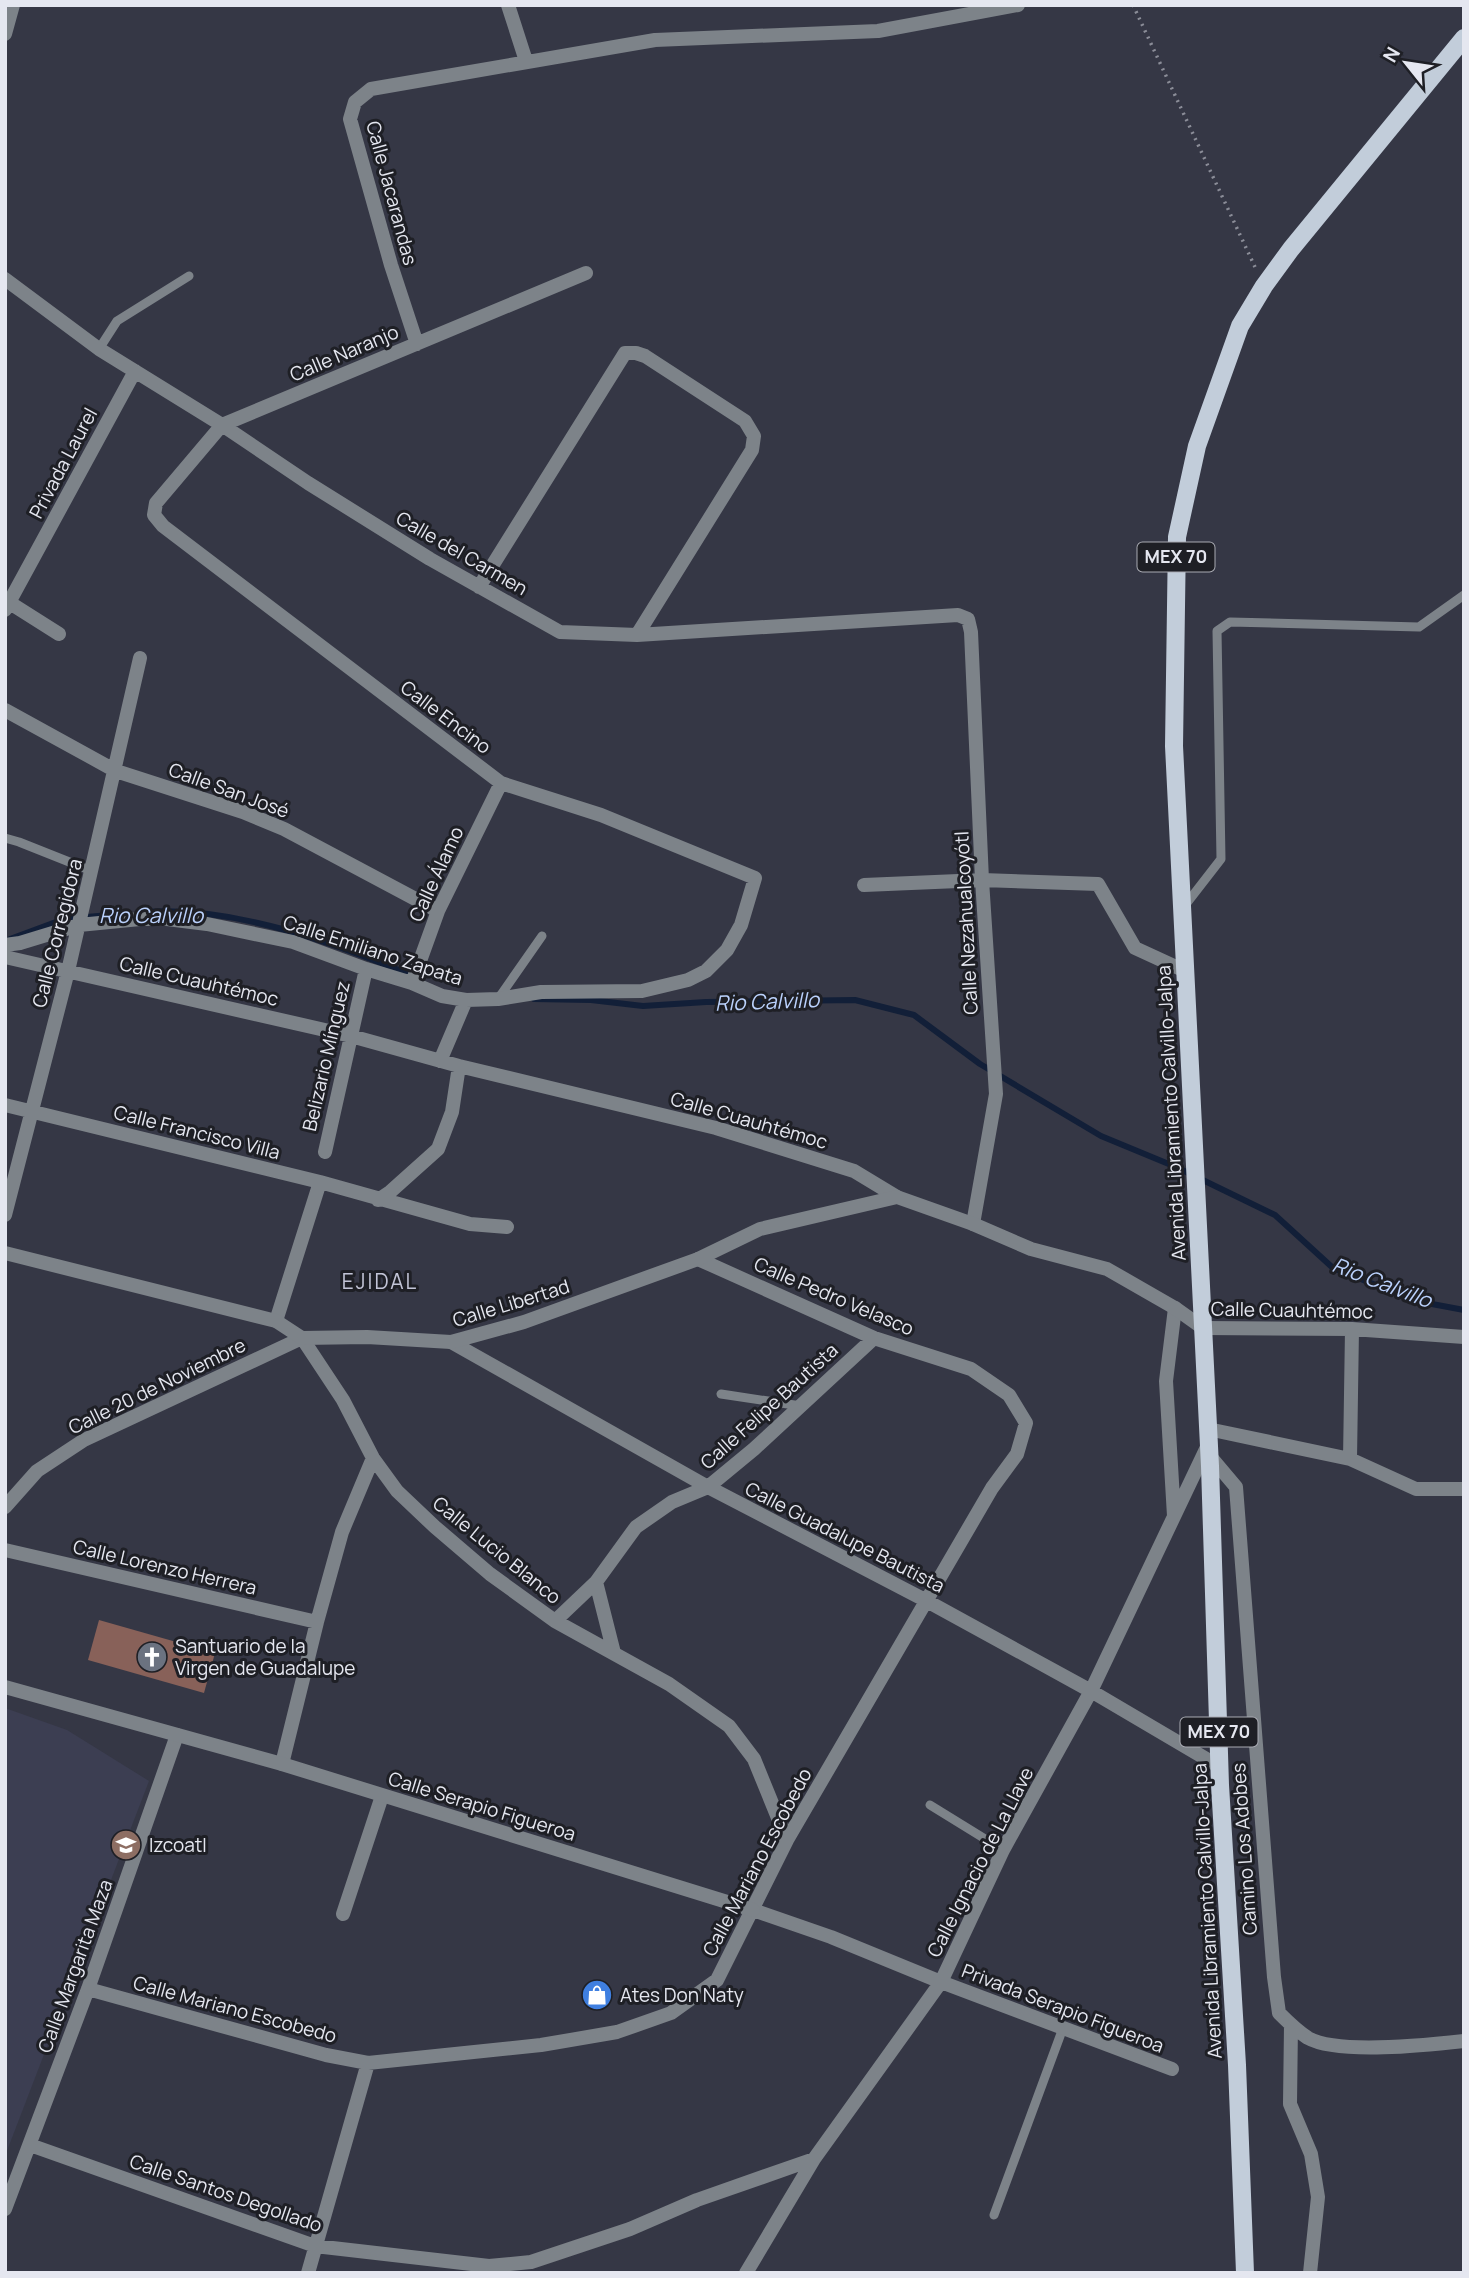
<svg xmlns="http://www.w3.org/2000/svg" width="1469" height="2278" viewBox="0 0 1469 2278" font-family="Manrope,sans-serif">
  <style>
    .built { fill: #3c3e52 }
    .lines { fill: none; stroke-linecap: round; stroke-linejoin: round }
    .stream { stroke: #121f38; stroke-width: 6 }
    .building { fill: #886159 }
    .path { stroke: #8b8d98; stroke-width: 3.5; stroke-dasharray: 2 5; stroke-linecap: butt }
    .service { stroke: #7d8389; stroke-width: 9 }
    .minor { stroke: #7d8389; stroke-width: 14 }
    .tertiary { stroke: #7d8389; stroke-width: 14 }
    .primary { stroke: #c2cdda; stroke-width: 18 }
    .labels { text-anchor: middle; stroke-width: 6; stroke-linejoin: round; paint-order: stroke }
    .shield { fill: #1e1f25; stroke: #a9abb3; stroke-width: 2 }
    .shield-label { font-size: 18px; font-weight: bold; fill: #e5e7f0 }
    .street-label { font-size: 19px; fill: #e5e7f0; stroke: #1e1f25 }
    .poi-label { font-size: 19px; fill: #e5e7f0; stroke: #1e1f25; text-anchor: start }
    .water-label { font-size: 21px; font-style: italic; fill: #bad1fc; stroke: #1e1f25 }
    .neighbourhood-label { font-size: 21px; letter-spacing: 2px; fill: #c2c4d6; stroke: #1e1f25 }
  </style>
  <rect width="100%" height="100%" fill="#353745"/>
  <path class="built" d="M5 1708 67 1730 149 1781 5 2156Z"/>
  <g class="lines">
    <path class="stream" d="M146 912C234 906 336 943 415 977
      M10 939 64 919 121 914
      M534 999 591 1000 643 1006 706 1002 855 1000 914 1015 980 1064 1101 1136 1176 1167 1275 1215 1333 1268 1416 1301 1464 1310"/>
  </g>
  <path class="building" d="M99 1620 215 1653 204 1693 88 1660Z"/>
  <g class="lines">
    <path class="path" d="M1133 5 1255 267"/>
    <path class="service" d="M99 349 117 321 189 276
      M5 838 19 842 92 871
      M1183 908 1221 859 1217 631 1230 622 1419 627 1464 595
      M498 999 542 936
      M721 1394 801 1406
      M930 1805 1003 1850
      M994 2215 1063 2028"/>
    <path class="minor" d="M508 5 526 61
      M5 34 13 5
      M5 279 99 349 222 425 308 483 430 559 560 632 637 635 958 615 968 619 971 632 982 880 996 1094 973 1224
      M417 344 391 265 350 119 355 102 371 89 655 40 878 31 1018 5
      M479 587 625 353H636L645 356 745 421 754 436 752 450 637 635
      M10 603 59 634
      M5 610 135 371
      M5 710 116 771 243 812 284 829 438 911
      M864 885 982 880 1098 884 1135 948 1185 971
      M5 945 20 943 79 925 140 919H167L207 924 293 942 366 969 412 983 442 996 466 1000 498 999 541 992 642 991 688 980 706 971 727 950 741 925 755 878 601 815 501 783 163 526 154 515 156 503 222 425 586 273
      M5 957 351 1036 459 1066 716 1128 854 1171 897 1197
      M412 983 438 911 501 783
      M440 1061 466 1000
      M5 1105 320 1182 470 1224 507 1227
      M325 1152 366 969
      M378 1200 390 1192 438 1149 452 1112 459 1066
      M5 1215 68 971 140 658
      M276 1321 320 1182
      M1203 1328 1352 1329 1464 1337
      M451 1342 708 1487 925 1600 1091 1691 1220 1767
      M1208 1429 1350 1459 1416 1489H1464
      M1209 1455 1236 1487 1274 1977 1279 2013C1288 2022 1297 2031 1308 2038 1338 2055 1428 2045 1464 2041
      M1350 1459 1352 1329
      M5 1507 37 1471 84 1440 302 1338 343 1400 373 1458 397 1491 435 1527 490 1574 555 1621 669 1684 729 1726 754 1759 787 1840
      M1174 1516 1166 1381 1175 1308
      M5 1550 317 1622
      M596 1582 614 1653
      M555 1621 596 1582 636 1527 672 1502 708 1487 754 1449 874 1338
      M282 1764 317 1622 342 1532 373 1458
      M753 1910 831 1937 941 1982 1172 2069
      M343 1914 382 1796
      M88 1989 326 2055 368 2063 541 2045 617 2032 671 2013 717 1980 787 1840 992 1488 1017 1454 1026 1423 1009 1395 971 1369 874 1338 698 1259
      M1291 2025 1290 2104 1311 2154 1318 2197 1310 2273
      M30 2145 315 2246 489 2266 531 2262 630 2229 697 2200 814 2159
      M5 2209 88 1989 177 1735
      M308 2273 368 2063
      M746 2273 814 2159 941 1982 1003 1850 1091 1691 1208 1445"/>
    <path class="tertiary" d="M5 1253 276 1321 302 1338 367 1337 451 1342 524 1322 698 1259 760 1229 897 1197 973 1224 1031 1249 1107 1269 1175 1308 1203 1328
      M5 1687 282 1764 753 1910"/>
    <path class="primary" d="M1245 2273 1237 2065 1220 1785 1210 1466 1174 746 1177 537 1197 446 1240 326 1264 286 1291 249 1464 38"/>
  </g>
  <defs>
    <g id="church-disc" transform="scale(1.575)"><circle r="9.5" fill="#6b7280" stroke="#1e1f25"/><path d="M-1.2-6h2.4v3.5h3.3v2.4h-3.3V6h-2.4V-.1h-3.3v-2.4h3.3Z" fill="#fff"/></g>
    <g id="school-disc" transform="scale(1.575)"><circle r="9.5" fill="#8d6e63" stroke="#1e1f25"/><path d="M0-5L7-2L0 1L-7-2ZM-4 1L0 2.5L4 1V4Q0 6-4 4Z" fill="#fff"/></g>
    <g id="shop-disc" transform="scale(1.575)"><circle r="9.5" fill="#3f7fe0" stroke="#1e1f25"/><path d="M-5-2.5h2.3a2.7 3.5 0 0 1 5.4 0H5L5.5 6h-11ZM-1.5-2.5h3a1.5 2.3 0 0 0-3 0Z" fill="#fff"/></g>
  </defs>
  <g fill-rule="evenodd">
    <use href="#church-disc" x="152" y="1657"/>
    <use href="#school-disc" x="126" y="1845"/>
    <use href="#shop-disc" x="597" y="1995"/>
  </g>
  <g class="labels">
    <g class="shield">
      <rect x="1137.5" y="542.5" width="77" height="29" rx="5"/>
      <rect x="1180.5" y="1717.5" width="77" height="29" rx="5"/>
    </g>
    <g class="shield-label">
      <text x="1176" y="563">MEX 70</text>
      <text x="1219" y="1738">MEX 70</text>
    </g>
    <g class="street-label">
      <text transform="translate(392 193) rotate(75)" y="7">Calle Jacarandas</text>
      <text transform="translate(344 353) rotate(-23)" y="7">Calle Naranjo</text>
      <text transform="translate(63 463) rotate(-62)" y="7">Privada Laurel</text>
      <text transform="translate(462 553) rotate(30)" y="7">Calle del Carmen</text>
      <text transform="translate(446 717) rotate(37)" y="7">Calle Encino</text>
      <text transform="translate(229 790) rotate(20)" y="7">Calle San José</text>
      <text transform="translate(436 874) rotate(-65)" y="7">Calle Álamo</text>
      <text transform="translate(966 923) rotate(-93)" y="7">Calle Nezahualcoyótl</text>
      <text transform="translate(57 933) rotate(-76)" y="7">Calle Corregidora</text>
      <text transform="translate(373 950) rotate(18)" y="7">Calle Emiliano Zapata</text>
      <text transform="translate(199 981) rotate(13)" y="7">Calle Cuauhtémoc</text>
      <text transform="translate(326 1056) rotate(-77)" y="7">Belizario Mínguez</text>
      <text transform="translate(1171 1113) rotate(-93)" y="7">Avenida Libramiento Calvillo-Jalpa</text>
      <text transform="translate(749 1120) rotate(16)" y="7">Calle Cuauhtémoc</text>
      <text transform="translate(197 1132) rotate(14)" y="7">Calle Francisco Villa</text>
      <text transform="translate(834 1296) rotate(23)" y="7">Calle Pedro Velasco</text>
      <text transform="translate(511 1303) rotate(-17)" y="7">Calle Libertad</text>
      <text transform="translate(1292 1310) rotate(1)" y="7">Calle Cuauhtémoc</text>
      <text transform="translate(157 1386) rotate(-26)" y="7">Calle 20 de Noviembre</text>
      <text transform="translate(769 1406) rotate(-42)" y="7">Calle Felipe Bautista</text>
      <text transform="translate(845 1537) rotate(27)" y="7">Calle Guadalupe Bautista</text>
      <text transform="translate(497 1550) rotate(39)" y="7">Calle Lucio Blanco</text>
      <text transform="translate(165 1567) rotate(13)" y="7">Calle Lorenzo Herrera</text>
      <text transform="translate(482 1806) rotate(17)" y="7">Calle Serapio Figueroa</text>
      <text transform="translate(1244 1849) rotate(-94)" y="7">Camino Los Adobes</text>
      <text transform="translate(757 1862) rotate(-62)" y="7">Calle Mariano Escobedo</text>
      <text transform="translate(980 1862) rotate(-63)" y="7">Calle Ignacio de La Llave</text>
      <text transform="translate(1207 1911) rotate(-93)" y="7">Avenida Libramiento Calvillo-Jalpa</text>
      <text transform="translate(75 1966) rotate(-70)" y="7">Calle Margarita Maza</text>
      <text transform="translate(1063 2008) rotate(21)" y="7">Privada Serapio Figueroa</text>
      <text transform="translate(235 2009) rotate(15)" y="7">Calle Mariano Escobedo</text>
      <text transform="translate(226 2193) rotate(19)" y="7">Calle Santos Degollado</text>
    </g>
    <g class="poi-label">
      <text x="175" y="1653">Santuario de la<tspan x="175" dy="22">Virgen de Guadalupe</tspan></text>
      <text x="149" y="1852">Izcoatl</text>
      <text x="620" y="2002">Ates Don Naty</text>
    </g>
    <g class="water-label">
      <text x="151" y="923">Rio Calvillo</text>
      <text transform="translate(767 1002) rotate(-2)" y="7">Rio Calvillo</text>
      <text transform="translate(1382 1283) rotate(21)" y="7">Rio Calvillo</text>
    </g>
    <g class="neighbourhood-label">
      <text x="380" y="1289">EJIDAL</text>
    </g>
  </g>
  <rect width="1469" height="2278" fill="none" stroke="#e5e7f0" stroke-width="14"/>
  <g transform="translate(1406 63) rotate(300)" stroke="#1e1f25" stroke-width="5" paint-order="stroke">
  <path d="M0-5L12 26L0 18L-12 26Z" fill="#e5e7f0"/>
  <text y="-10" font-size="19" font-weight="bold" text-anchor="middle" fill="#e5e7f0">N</text>
  </g>
</svg>
